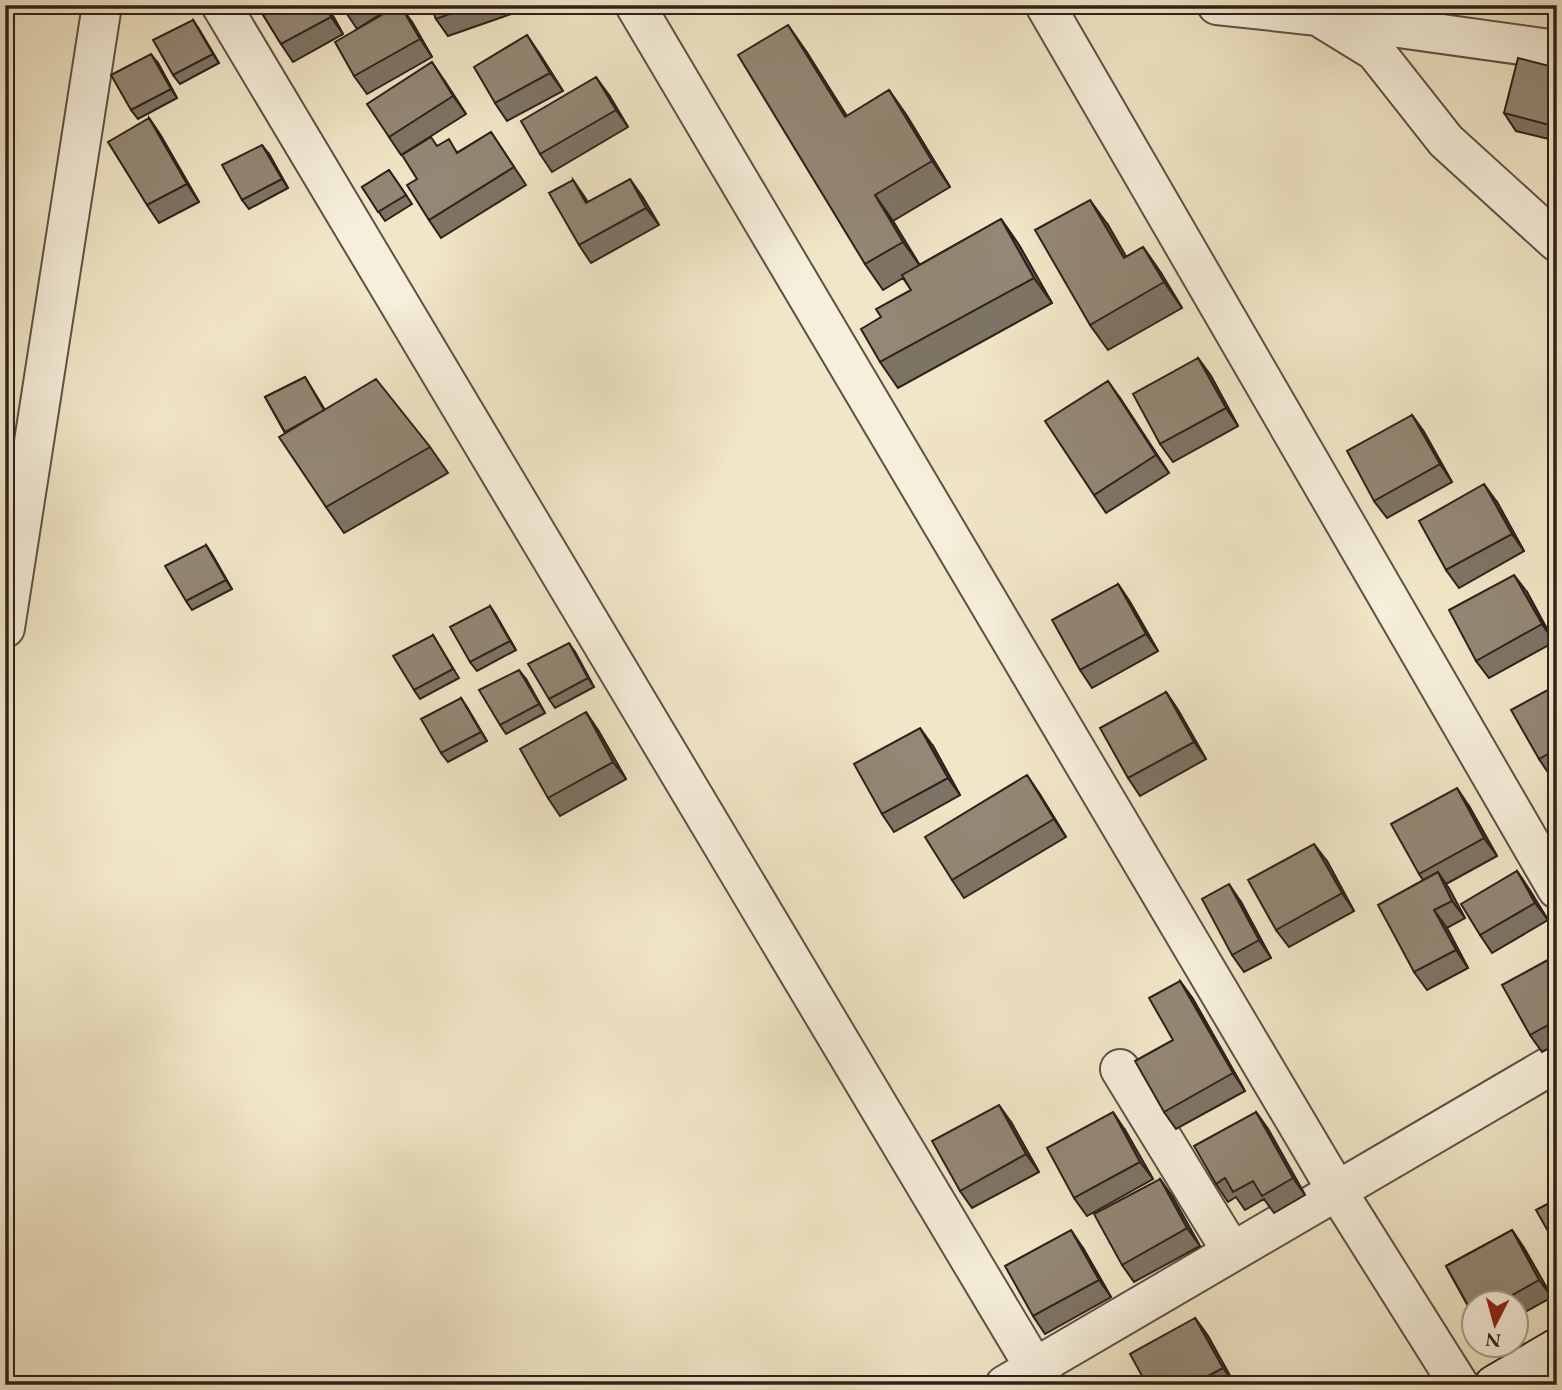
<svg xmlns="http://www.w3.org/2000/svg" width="1562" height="1390" viewBox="0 0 1562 1390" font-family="'EB Garamond',serif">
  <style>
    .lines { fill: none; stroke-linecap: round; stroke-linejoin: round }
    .street-casing { stroke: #5e5247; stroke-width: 42 }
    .secondary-casing { stroke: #2d211c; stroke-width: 42 }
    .street { stroke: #f6efdb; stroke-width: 38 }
    .secondary { stroke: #f6efdb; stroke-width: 38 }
    .wall { fill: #7e7465; stroke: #2d211c; stroke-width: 2 }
    .shaded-wall { fill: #675e52; stroke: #2d211c; stroke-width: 2 }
    .building { fill: #938775; stroke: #2d211c; stroke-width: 2 }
  </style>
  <rect width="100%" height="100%" fill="#f1e6c7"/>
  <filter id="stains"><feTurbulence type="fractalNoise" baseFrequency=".00286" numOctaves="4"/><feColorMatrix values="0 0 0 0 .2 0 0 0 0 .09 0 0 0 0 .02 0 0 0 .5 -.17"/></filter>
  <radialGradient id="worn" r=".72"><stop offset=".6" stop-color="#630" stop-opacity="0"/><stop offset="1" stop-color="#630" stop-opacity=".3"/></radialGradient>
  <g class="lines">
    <g class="street-casing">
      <path id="street" d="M221 5 1045 1385
        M635 5 1337 1191 1459 1385
        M1045 5 1557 889
        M1217 5 1318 16 1375 51 1446 141 1557 242
        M1334 19 1557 50
        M5 628 102 5
        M1120 1069 1232 1252
        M1005 1385 1557 1062"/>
    </g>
    <g class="secondary-casing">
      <path id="secondary" d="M1494 1385 1557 1348"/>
    </g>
    <use href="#street" class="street"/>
    <use href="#secondary" class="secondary"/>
  </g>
  <path class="wall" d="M257 5H327L343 34 293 62 281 44Z
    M341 5H395L357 29Z
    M431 5H537L448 36 436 19Z
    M1546 5H1557V20Z
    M193 20 219 63 180 84 173 75Z
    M412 22 432 57 367 94 354 76Z
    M806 51 847 116 889 90 907 116 950 187 893 221 919 265 1001 219 1019 245 1052 303 898 388 880 362 881 317 911 290 903 278 883 290 865 264Z
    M539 53 563 91 507 121 495 103Z
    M158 63 177 98 138 119 131 110Z
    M1557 68V141L1516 131 1504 113Z
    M444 80 466 114 401 155 389 137Z
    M609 95 628 127 552 172 540 154Z
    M149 118 161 136 199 202 159 223 147 205Z
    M491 132 526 185 441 238 429 220 417 179 437 146 458 152Z
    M269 154 288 188 249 209 242 200Z
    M389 170 412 204 385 221 362 187Z
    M573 180 588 202 642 196 659 225 591 263 579 245Z
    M1108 225 1126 257 1143 247 1161 273 1182 308 1108 350 1090 325Z
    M1198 358 1211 376 1238 426 1173 462 1160 444Z
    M305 377 325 410 430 447 448 473 344 533 326 507 265 397Z
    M1120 398 1169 473 1106 513 1094 495Z
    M1412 415 1424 432 1452 482 1387 518 1374 501Z
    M1497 502 1524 551 1459 588 1446 570Z
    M206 545 232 589 192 610 186 601Z
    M1118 584 1130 602 1158 651 1092 688 1080 670Z
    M1527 592 1554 642 1489 678 1476 661Z
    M490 606 516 650 477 671 470 662Z
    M433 635 459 678 420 699 414 690Z
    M575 652 594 687 555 708 549 699Z
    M526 679 545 713 506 734 500 725Z
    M1557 685V774L1551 777 1539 759Z
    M1166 692 1178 710 1206 759 1140 796 1128 778Z
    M461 698 487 741 448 762 441 753Z
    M598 730 626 779 560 816 548 798Z
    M933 746 960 795 894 832 882 814Z
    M1039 793 1066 837 964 898 952 880Z
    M1469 806 1497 856 1446 884 1465 918 1447 928 1468 968 1427 990 1414 972 1423 880 1419 874Z
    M1327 861 1354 911 1289 947 1276 930Z
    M1517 871 1529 889 1548 920 1492 953 1480 935Z
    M1241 902 1271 958 1244 972 1232 955Z
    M1557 955V1044L1542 1052 1530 1035Z
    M1180 981 1193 999 1245 1091 1176 1129 1164 1112Z
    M1256 1112 1268 1129 1305 1195 1274 1213 1264 1199 1245 1210 1236 1197 1228 1202 1216 1184Z
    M1011 1122 1039 1172 972 1208 960 1191Z
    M1125 1130 1153 1179 1087 1216 1074 1198Z
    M1160 1179 1172 1196 1200 1246 1134 1282 1122 1265Z
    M1512 1230 1524 1248 1552 1297 1516 1317V1303H1474V1317L1446 1266Z
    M1083 1248 1111 1297 1045 1334 1033 1316Z
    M1195 1318 1208 1336 1235 1385H1147Z"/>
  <path class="shaded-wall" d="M324 5H327L343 34 331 17Z
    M400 5 412 22 432 57 420 39Z
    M193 20 199 29 219 63 213 54Z
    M788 25 806 51 863 143 845 117Z
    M527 35 539 53 563 91 550 73Z
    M151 54 158 63 177 98 171 89Z
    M432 62 444 80 466 114 453 96Z
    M596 77 609 95 628 127 616 110Z
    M889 90 907 116 950 187 932 161Z
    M149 118 161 136 199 202 187 184Z
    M262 145 269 154 288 188 282 179Z
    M630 179 642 196 659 225 646 208Z
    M573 180 585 198 598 220 586 203Z
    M875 195 893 221 921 267 903 242Z
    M1090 200 1108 225 1142 284 1124 258Z
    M1001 219 1019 245 1052 303 1034 278Z
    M1143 247 1161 273 1182 308 1164 282Z
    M1198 358 1211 376 1238 426 1226 408Z
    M1108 381 1120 398 1169 473 1156 455Z
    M1412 415 1424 432 1452 482 1440 464Z
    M1484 484 1497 502 1524 551 1512 534Z
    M206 545 212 554 232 589 226 580Z
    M1514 575 1527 592 1554 642 1542 624Z
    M1118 584 1130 602 1158 651 1146 634Z
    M490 606 496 615 516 650 510 641Z
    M569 643 575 652 594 687 588 678Z
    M519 670 526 679 545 713 539 704Z
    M1166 692 1178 710 1206 759 1194 742Z
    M461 698 467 707 487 741 481 732Z
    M586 712 598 730 626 779 613 762Z
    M920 728 933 746 960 795 948 778Z
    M1027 775 1039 793 1066 837 1054 819Z
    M1457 788 1469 806 1497 856 1484 838Z
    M1314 844 1327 861 1354 911 1342 893Z
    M1517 871 1529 889 1548 920 1535 903Z
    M1438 872 1450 890 1465 918 1452 901Z
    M1229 884 1241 902 1271 958 1259 940Z
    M1434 910 1447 928 1468 968 1456 950Z
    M1180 981 1193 999 1245 1091 1233 1073Z
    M999 1105 1011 1122 1039 1172 1026 1154Z
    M1113 1112 1125 1130 1153 1179 1140 1162Z
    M1256 1112 1268 1129 1305 1195 1293 1178Z
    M1160 1179 1172 1196 1200 1246 1187 1228Z
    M1071 1230 1083 1248 1111 1297 1099 1280Z
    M1512 1230 1524 1248 1552 1297 1539 1280Z
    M1195 1318 1208 1336 1235 1385 1223 1368Z"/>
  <path class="building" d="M257 5H324L331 17 281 44Z
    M341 5H354L345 11Z
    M399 5H400L420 39 354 76 335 42Z
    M431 5H474L436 19Z
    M193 20 213 54 173 75 153 40Z
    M788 25 845 117 889 90 932 161 875 195 903 242 865 264 738 55Z
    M527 35 550 73 495 103 474 67Z
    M151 54 171 89 131 110 111 75Z
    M1518 58 1557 68V127L1504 113Z
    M432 62 453 96 389 137 367 104Z
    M596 77 616 110 540 154 521 121Z
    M149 118 187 184 147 205 108 142Z
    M491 132 514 167 429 220 407 185 417 179 402 155 431 137 437 146 449 139 457 153Z
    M262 145 282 179 242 200 222 165Z
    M389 170 406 195 378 212 362 187Z
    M630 179 646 208 579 245 549 193 573 180 586 203Z
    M1090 200 1124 258 1143 247 1164 282 1090 325 1035 230Z
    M1001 219 1034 278 880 362 861 329 881 317 876 309 911 290 902 275Z
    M1198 358 1226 408 1160 444 1133 394Z
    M305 377 324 410 285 432 265 397Z
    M376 379 430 447 326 507 279 437Z
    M1108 381 1156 455 1094 495 1045 421Z
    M1412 415 1440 464 1374 501 1347 451Z
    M1484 484 1512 534 1446 570 1419 521Z
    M206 545 226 580 186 601 165 566Z
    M1514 575 1542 624 1476 661 1449 610Z
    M1118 584 1146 634 1080 670 1052 620Z
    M490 606 510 641 470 662 450 627Z
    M433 635 453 669 414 690 393 656Z
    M569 643 588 678 549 699 528 664Z
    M519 670 539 704 500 725 479 690Z
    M1557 685V749L1539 759 1511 710Z
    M1166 692 1194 742 1128 778 1100 728Z
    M461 698 481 732 441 753 421 719Z
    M586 712 613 762 548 798 520 749Z
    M920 728 948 778 882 814 854 764Z
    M1027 775 1054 819 952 880 925 837Z
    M1457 788 1484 838 1419 874 1391 824Z
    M1314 844 1342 893 1276 930 1248 880Z
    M1517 871 1535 903 1480 935 1461 904Z
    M1438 872 1452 901 1434 910 1456 950 1414 972 1378 905Z
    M1229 884 1259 940 1232 955 1202 899Z
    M1557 955V1020L1530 1035 1502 985Z
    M1180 981 1233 1073 1164 1112 1135 1061 1173 1040 1149 998Z
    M999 1105 1026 1154 960 1191 932 1141Z
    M1113 1112 1140 1162 1074 1198 1047 1148Z
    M1256 1112 1293 1178 1262 1196 1253 1181 1233 1192 1225 1178 1216 1184 1194 1146Z
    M1160 1179 1187 1228 1122 1265 1094 1214Z
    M1557 1199V1247L1536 1210Z
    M1071 1230 1099 1280 1033 1316 1005 1266Z
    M1512 1230 1539 1280 1498 1303H1474V1316L1446 1266Z
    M1195 1318 1223 1368 1192 1385H1147L1130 1354Z"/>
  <rect width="1562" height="1390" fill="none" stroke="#f1e6c7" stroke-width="28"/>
  <rect x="7" y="7" width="1548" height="1376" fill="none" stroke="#2d211c" stroke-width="3.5"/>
  <rect x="14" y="14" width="1534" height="1362" fill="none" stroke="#2d211c" stroke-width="2"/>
  <g transform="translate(1495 1324) rotate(186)"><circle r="33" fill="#f6efdb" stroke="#a69d8f" stroke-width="2"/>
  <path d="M0-5L12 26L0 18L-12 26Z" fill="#8f2418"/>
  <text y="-10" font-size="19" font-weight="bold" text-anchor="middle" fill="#2d211c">N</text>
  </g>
  <rect width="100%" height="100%" filter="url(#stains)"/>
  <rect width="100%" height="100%" fill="url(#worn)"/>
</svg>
